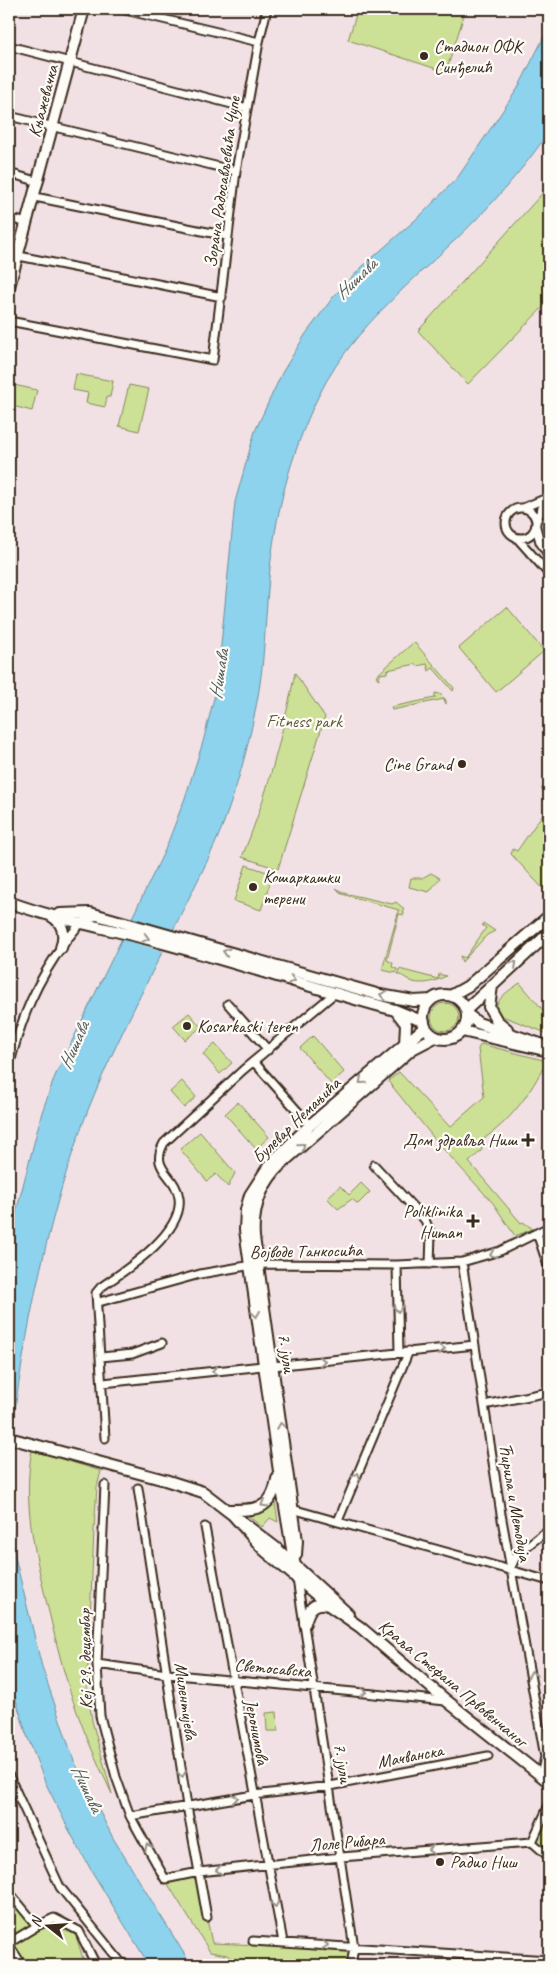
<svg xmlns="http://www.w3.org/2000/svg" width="558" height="1974" viewBox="0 0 558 1974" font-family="Caveat,sans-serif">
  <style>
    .green { fill: #cde196; stroke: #84865a }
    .water { fill: #8dd3ee; stroke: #6c8f9b }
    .pier { fill: #f2e1e4 }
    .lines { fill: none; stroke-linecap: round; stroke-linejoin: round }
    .street-casing { stroke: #3b2a1e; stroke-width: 11 }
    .secondary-casing { stroke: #3b2a1e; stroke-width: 14 }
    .street { stroke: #fdfcf7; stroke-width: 7 }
    .secondary { stroke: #fdfcf7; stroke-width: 10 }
    .oneway { stroke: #9c938a }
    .poi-dot { fill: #3b2a1e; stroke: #fdfcf7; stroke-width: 2 }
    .labels { text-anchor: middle; stroke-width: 4.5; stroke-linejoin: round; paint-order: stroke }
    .poi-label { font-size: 18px; fill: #3b2a1e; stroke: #fdfcf7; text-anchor: start }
    .street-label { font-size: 18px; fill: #3b2a1e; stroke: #fdfcf7 }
    .park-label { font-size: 18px; fill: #60583c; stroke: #fdfcf7 }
    .water-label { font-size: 19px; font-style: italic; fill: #545d5c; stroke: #fdfcf7 }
  </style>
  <rect width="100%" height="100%" fill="#f2e1e4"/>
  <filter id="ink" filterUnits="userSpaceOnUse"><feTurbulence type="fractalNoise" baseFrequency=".02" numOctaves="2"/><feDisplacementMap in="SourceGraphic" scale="10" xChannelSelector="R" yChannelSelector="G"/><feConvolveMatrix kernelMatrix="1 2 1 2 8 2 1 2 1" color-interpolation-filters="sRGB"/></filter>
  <g filter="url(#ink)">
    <path class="green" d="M358 9H466L446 72 348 40Z
      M549 186V301L468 384 418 331Z
      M76 374 113 381 110 397H107L105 407 86 403 88 393 73 390Z
      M9 384 37 390 32 411 9 405Z
      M129 385 149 389 139 431 119 426Z
      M507 607 544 651 496 692 459 648Z
      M414 642 454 688 453 691 433 668 429 671 427 664 417 666 416 664 387 670V673L380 674 379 680 376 676Z
      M295 673 325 717 278 869 242 857C267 797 282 736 295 673Z
      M435 693 440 694 446 700V704L444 699 392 710 391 707 435 698Z
      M549 781V891L547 893 511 854 513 849 517 851 549 805 545 802 548 796 541 789Z
      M246 865 273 874 261 910 234 901Z
      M431 873 440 878 429 892 409 887 411 878H422Z
      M336 888 344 893 392 904 396 902 403 908 404 915 399 914 387 960 393 963 392 967 397 969 396 973 382 970 399 910 342 894Z
      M483 923 495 931 487 935 462 962 460 956 465 958 486 928 482 925Z
      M399 969 438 979 439 974 446 976C437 981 424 985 413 982 408 980 404 976 398 974Z
      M520 983 549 1017V1034L502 1016 496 1012C495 998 510 990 520 983Z
      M431 1017a14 14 0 1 1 28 0a14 14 0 1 1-28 0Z
      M189 1013 201 1027 185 1040 173 1026Z
      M313 1036 344 1072 331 1084 300 1048Z
      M215 1044 232 1063 220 1074 203 1054Z
      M481 1044 547 1061C530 1093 511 1122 480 1141L482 1150 469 1162 521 1223 523 1222 533 1229 515 1236 493 1203 437 1142 388 1081 399 1072 450 1127 484 1097 478 1049Z
      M182 1081 196 1097 184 1108 170 1092Z
      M238 1102 269 1137 256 1149 225 1114Z
      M200 1132 235 1173 228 1187 216 1174 207 1181 180 1149Z
      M361 1183 370 1192 358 1204 352 1199 338 1209 327 1198 340 1186 349 1195Z
      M32 1450 101 1471 97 1487 94 1530 87 1686 92 1721 112 1794C96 1760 80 1724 69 1688 60 1660 54 1632 47 1604 35 1553 22 1502 32 1450Z
      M275 1502 278 1522 270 1518 262 1527 246 1514 267 1509Z
      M277 1712 278 1731H267L266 1713Z
      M544 1825 549 1827V1852L537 1842Z
      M198 1876 212 1943 351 1949 348 1965H239L227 1955 210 1952 166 1881Z
      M9 1898 35 1931 51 1922 75 1933 85 1965H9Z"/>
    <path class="water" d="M549 27C549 51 549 75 549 98 549 108 552 121 548 130 542 145 518 173 506 187 446 259 360 311 318 397 290 455 275 515 269 578 265 618 265 657 258 696 251 735 241 774 228 811 217 843 201 874 186 904 156 965 124 1026 97 1088 50 1198 23 1337 9 1455V1244L11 1232 42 1112 55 1076 165 850 185 798 203 742 217 686 235 502 255 431 282 373 305 335 334 296 363 266 422 214 458 177 518 88Z
      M9 1508 15 1557 42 1667 74 1761 113 1838 191 1965H149L91 1870 70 1832 45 1782 26 1733 9 1677Z"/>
    <path class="pier" d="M129 917 176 931 166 952 119 938Z"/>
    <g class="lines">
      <g class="street-casing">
        <path id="street" d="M121 9 259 42
          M9 46 247 108
          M9 116 236 171
          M9 173 39 182
          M35 197 227 236
          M9 218 27 223
          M9 254 222 297
          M9 321 213 360 236 171 259 42 267 9
          M523 508 549 497
          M506 523a15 15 0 1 1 30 0a15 15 0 1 1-30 0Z
          M536 522 545 501
          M536 527 540 542 549 556
          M517 538 549 574
          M228 1004 268 1050
          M254 1062 310 1125
          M9 1068C20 1020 37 980 66 941 76 929 82 918 99 916
          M374 1165 425 1220 431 1234 430 1264
          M537 1233 549 1269
          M462 1262 501 1514 545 1757 541 1776
          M397 1265 399 1352
          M99 1302 200 1274 258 1264 397 1265 462 1262 500 1251 549 1227
          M101 1357 132 1354 162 1343
          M273 1366 475 1345
          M103 1383 263 1366
          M484 1405 549 1392
          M105 1438 96 1293 101 1287C126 1270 184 1233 179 1198 176 1174 149 1170 164 1143L243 1070 335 993
          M105 1485 97 1664 100 1716 116 1777 130 1816 165 1879 199 1872 341 1857 532 1842
          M138 1488 187 1806 207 1917
          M292 1509 549 1581
          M338 1521 409 1351
          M205 1527 283 1942
          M512 1565 517 1554 549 1529
          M297 1579 354 1948 351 1965
          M97 1664 167 1674 446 1701
          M9 1776 60 1887 123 1965
          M130 1816 254 1795 330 1786 488 1756
          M532 1842 549 1805
          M532 1842 549 1857
          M9 1892 37 1926 54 1918 79 1931 96 1965
          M253 1941 549 1960
          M9 1943 37 1926
          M9 1945 22 1965"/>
      </g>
      <g class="secondary-casing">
        <path id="secondary" d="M9 287 84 9
          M9 902C57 920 109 928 159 942 238 963 316 989 395 1010L424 1022
          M60 914 90 913 380 995 414 1001 431 1000
          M50 915C63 922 66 934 61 948
          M492 986 489 1007 497 1021 507 1029
          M423 1017a22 22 0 1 1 44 0a22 22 0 1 1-44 0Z
          M452 995 468 986 549 916
          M466 1010 549 933
          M396 1011 406 1024 405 1044
          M468 1015 478 1023 540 1044
          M462 1031 549 1051
          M9 1438 165 1480 203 1492 276 1548 348 1614
          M227 1510C255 1510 272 1511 277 1479
          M233 1515 264 1550 327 1604 360 1627 447 1701 549 1782
          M296 1555 297 1541 254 1237C252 1208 261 1184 281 1164L412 1049 435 1037
          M297 1579 279 1471 245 1230 246 1210 250 1195 270 1164 310 1125 425 1027
          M305 1623C308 1611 312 1602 327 1604"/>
      </g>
      <use href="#street" class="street"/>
      <use href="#secondary" class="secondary"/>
    </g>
    <defs><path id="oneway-chevron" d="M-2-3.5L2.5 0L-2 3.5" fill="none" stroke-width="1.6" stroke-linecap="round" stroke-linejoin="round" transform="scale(1.25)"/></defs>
    <g class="oneway">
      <use href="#oneway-chevron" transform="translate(146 938) rotate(15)"/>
      <use href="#oneway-chevron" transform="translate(226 952) rotate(-164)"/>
      <use href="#oneway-chevron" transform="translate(514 964) rotate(-42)"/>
      <use href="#oneway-chevron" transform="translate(292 980) rotate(16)"/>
      <use href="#oneway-chevron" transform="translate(383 995) rotate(-167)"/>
      <use href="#oneway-chevron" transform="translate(362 1081) rotate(140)"/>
      <use href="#oneway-chevron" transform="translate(302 1146) rotate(-41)"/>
      <use href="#oneway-chevron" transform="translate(493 1254) rotate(159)"/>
      <use href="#oneway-chevron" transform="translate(398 1309) rotate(89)"/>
      <use href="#oneway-chevron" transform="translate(256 1314) rotate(82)"/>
      <use href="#oneway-chevron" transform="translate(442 1349) rotate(-5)"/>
      <use href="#oneway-chevron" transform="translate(322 1361) rotate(-6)"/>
      <use href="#oneway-chevron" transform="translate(215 1371) rotate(174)"/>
      <use href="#oneway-chevron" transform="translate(281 1426) rotate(-98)"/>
      <use href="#oneway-chevron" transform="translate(357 1476) rotate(-67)"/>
      <use href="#oneway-chevron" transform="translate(264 1504) rotate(150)"/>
      <use href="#oneway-chevron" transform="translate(532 1674) rotate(-100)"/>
      <use href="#oneway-chevron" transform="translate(363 1692) rotate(6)"/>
      <use href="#oneway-chevron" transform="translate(182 1774) rotate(82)"/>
      <use href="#oneway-chevron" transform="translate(235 1798) rotate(-9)"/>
      <use href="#oneway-chevron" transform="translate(148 1847) rotate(-119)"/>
      <use href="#oneway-chevron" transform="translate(431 1850) rotate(175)"/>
      <use href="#oneway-chevron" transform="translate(219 1870) rotate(174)"/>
      <use href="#oneway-chevron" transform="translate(275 1904) rotate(79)"/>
      <use href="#oneway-chevron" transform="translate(325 1945) rotate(4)"/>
    </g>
  </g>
  <g class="poi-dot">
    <circle cx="424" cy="56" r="5"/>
    <circle cx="462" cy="764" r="5"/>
    <circle cx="253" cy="887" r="5"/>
    <circle cx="187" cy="1026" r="5"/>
    <path d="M525.5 1132.5h5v5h5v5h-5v5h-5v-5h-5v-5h5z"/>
    <path d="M470.5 1213.5h5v5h5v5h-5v5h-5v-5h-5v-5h5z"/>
    <circle cx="440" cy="1862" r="5"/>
  </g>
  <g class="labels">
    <g class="poi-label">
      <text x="434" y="52">Стадион ОФК<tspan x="434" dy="21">Синђелић</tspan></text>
      <text x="452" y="770" text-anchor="end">Cine Grand</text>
      <text x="263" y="883">Кошаркашки<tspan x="263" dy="21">терени</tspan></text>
      <text x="197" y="1032">Kosarkaski teren</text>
      <text x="517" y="1146" text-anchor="end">Дом здравља Ниш</text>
      <text x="462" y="1217" text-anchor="end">Poliklinika<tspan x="462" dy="21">Human</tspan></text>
      <text x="450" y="1868">Радио Ниш</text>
    </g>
    <g class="street-label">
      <text transform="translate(43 101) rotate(-75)" y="6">Књажевачка</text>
      <text transform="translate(222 182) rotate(-82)" y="6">Зорана Радосављевића Чупе</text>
      <text transform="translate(296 1120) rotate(-44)" y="6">Булевар Немањића</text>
      <text transform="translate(306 1251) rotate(-1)" y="6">Војводе Танкосића</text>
      <text transform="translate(287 1353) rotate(82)" y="6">7. јули</text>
      <text transform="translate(515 1502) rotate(80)" y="6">Ћирила и Методија</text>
      <text transform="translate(85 1659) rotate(-91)" y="6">Кеј 29. децембар</text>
      <text transform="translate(273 1668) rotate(5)" y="6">Светосавска</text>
      <text transform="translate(453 1683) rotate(40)" y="6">Краља Стефана Првовенчаног</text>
      <text transform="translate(186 1701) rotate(82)" y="6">Милентијева</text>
      <text transform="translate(257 1732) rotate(79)" y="6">Јеронимова</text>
      <text transform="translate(410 1756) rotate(-11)" y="6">Мачванска</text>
      <text transform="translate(343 1763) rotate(81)" y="6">7. јули</text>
      <text transform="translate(347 1842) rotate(-5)" y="6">Лоле Рибара</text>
    </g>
    <g class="park-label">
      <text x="304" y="727">Fitness park</text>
    </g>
    <g class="water-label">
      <text transform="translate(355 278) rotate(-44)" y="7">Нишава</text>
      <text transform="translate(218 674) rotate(-81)" y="7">Нишава</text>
      <text transform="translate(73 1045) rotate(-66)" y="7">Нишава</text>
      <text transform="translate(88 1788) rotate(65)" y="7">Нишава</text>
    </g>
  </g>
  <rect width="558" height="1974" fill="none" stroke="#fdfcf7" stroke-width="30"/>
  <rect x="15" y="15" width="528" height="1944" fill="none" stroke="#3b2a1e" stroke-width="2" filter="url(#ink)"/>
  <g transform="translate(48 1926) rotate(287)" stroke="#fdfcf7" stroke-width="4" paint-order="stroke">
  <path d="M0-4L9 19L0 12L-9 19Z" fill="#3b2a1e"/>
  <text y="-8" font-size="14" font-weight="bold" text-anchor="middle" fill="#3b2a1e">N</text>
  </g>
</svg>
